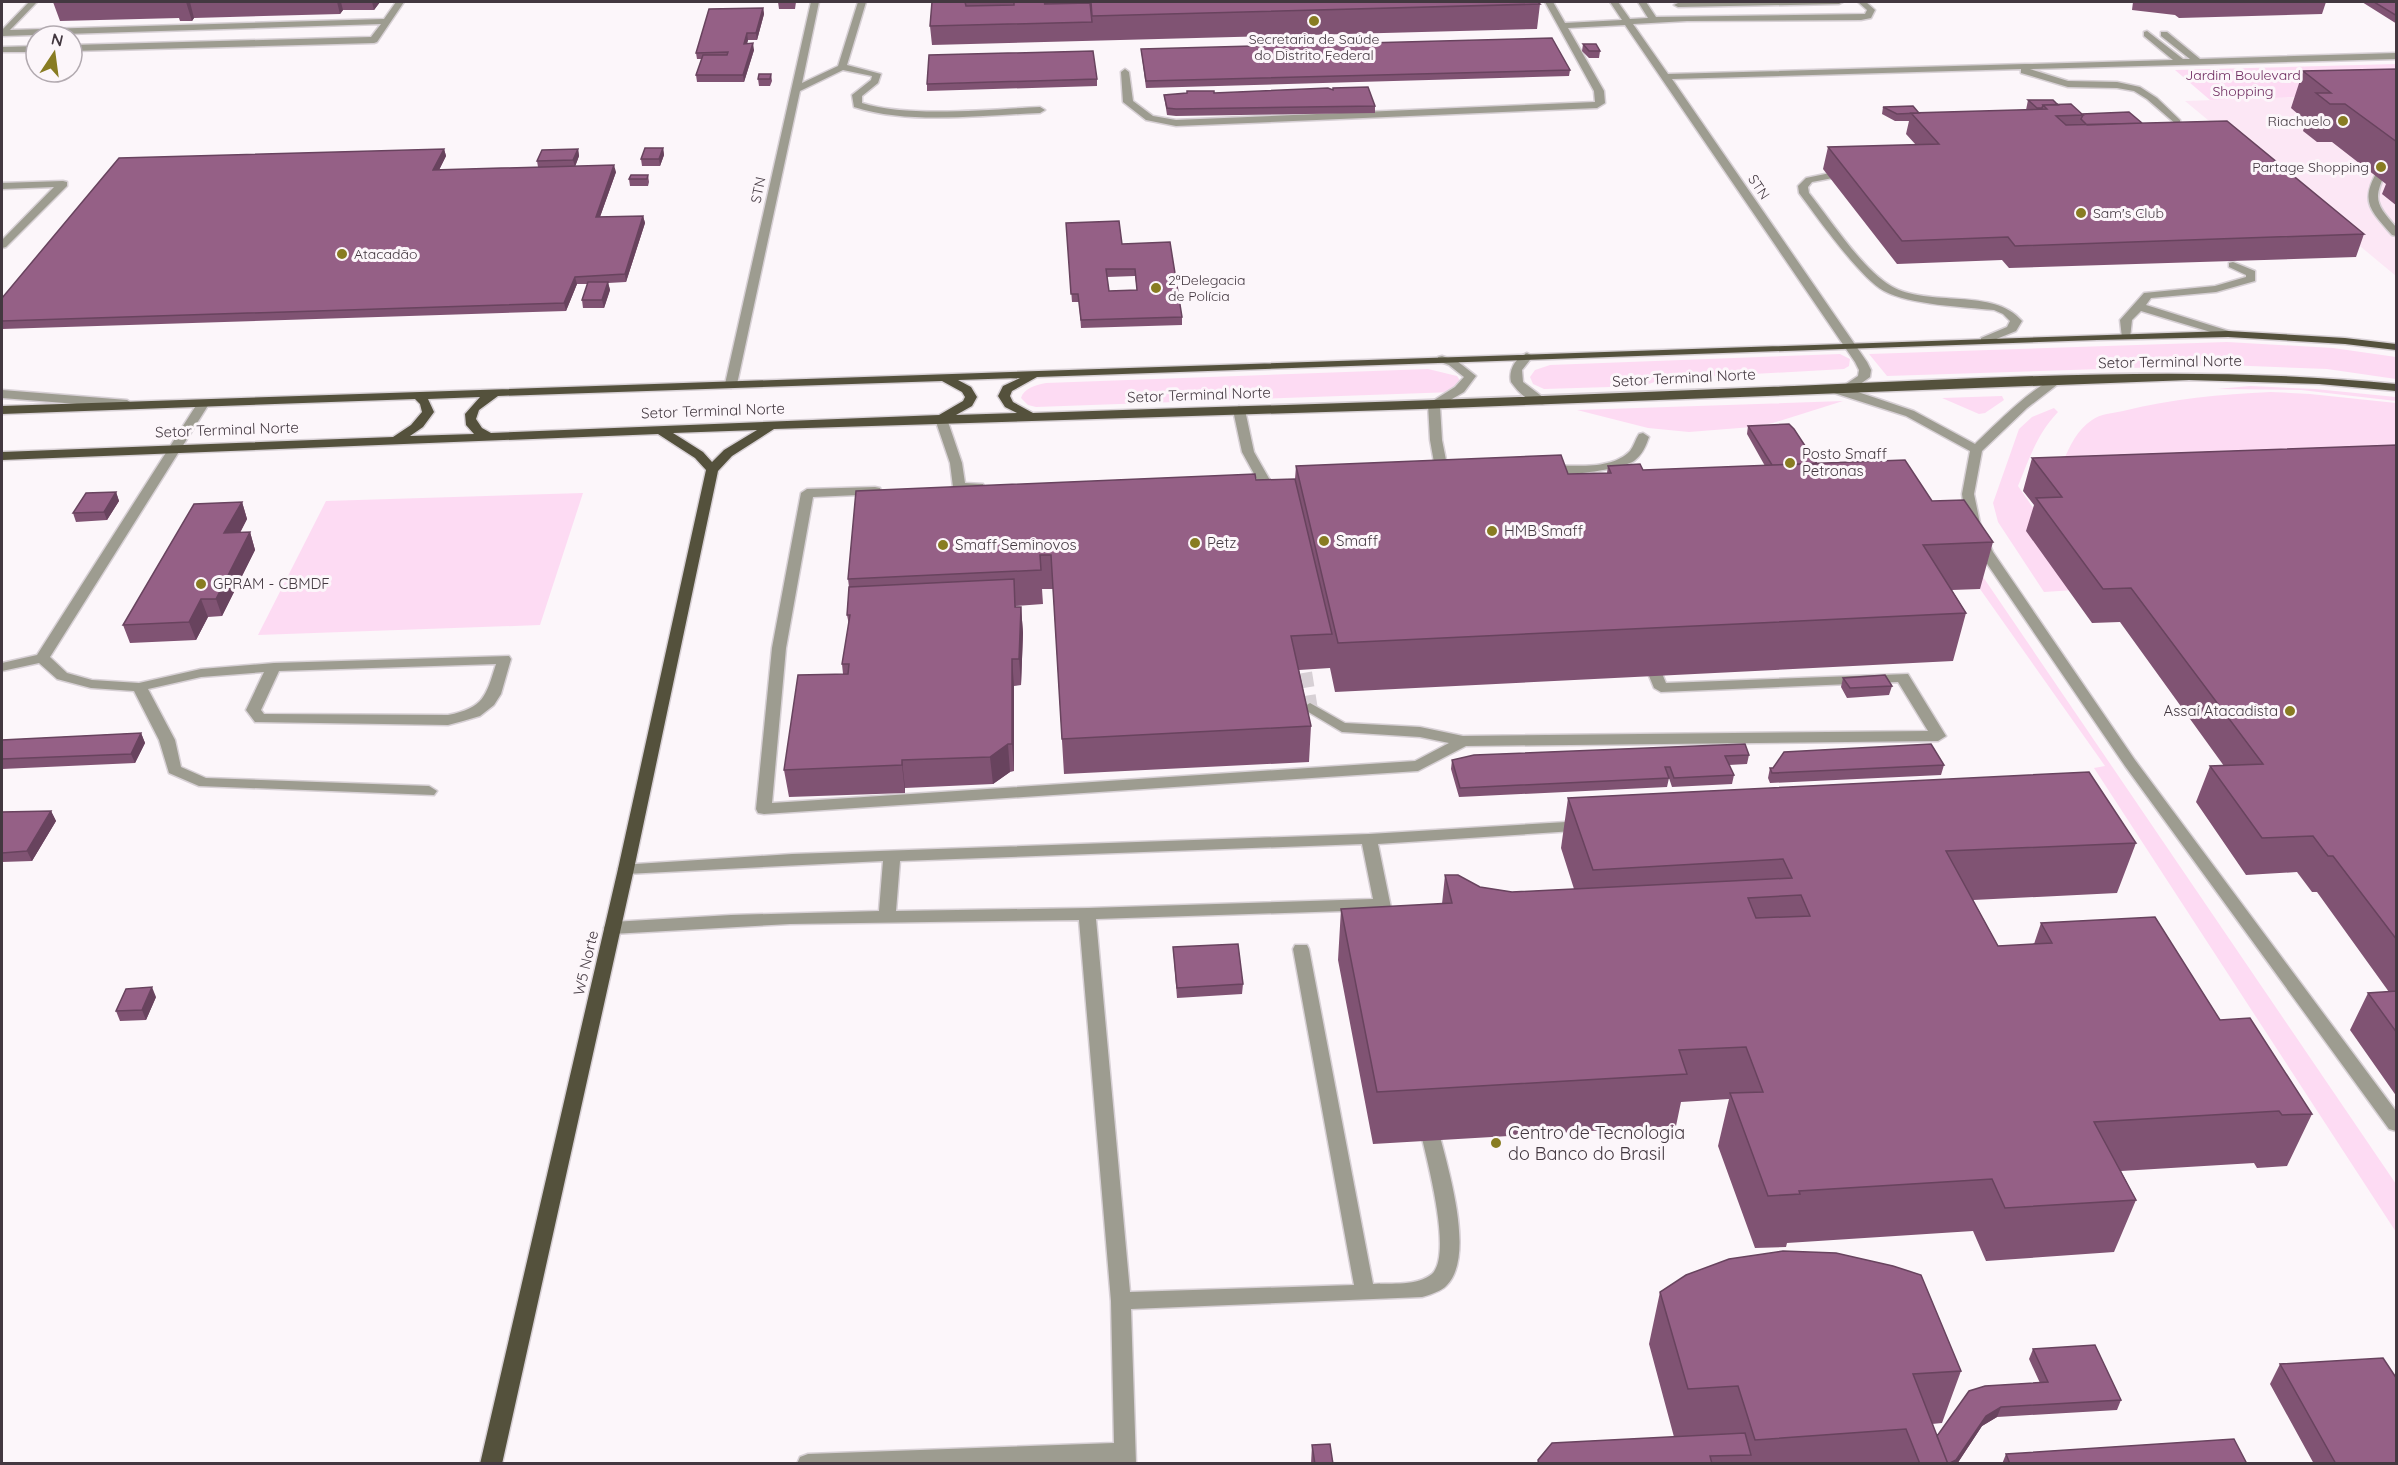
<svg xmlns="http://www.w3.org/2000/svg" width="2398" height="1465" viewBox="0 0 2398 1465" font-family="Quicksand,sans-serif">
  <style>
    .built { fill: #fce7f5 }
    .green { fill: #fddbf3 }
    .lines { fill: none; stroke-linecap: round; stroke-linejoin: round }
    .minor-tunnel { stroke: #d7d0d5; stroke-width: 15; stroke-dasharray: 15 8; stroke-linecap: butt }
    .minor-casing { stroke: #d7d0d5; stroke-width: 3 }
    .major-casing { stroke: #d7d0d5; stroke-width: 3 }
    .minor { fill: #9d9c90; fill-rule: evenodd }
    .major { fill: #54513c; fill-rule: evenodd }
    .wall { fill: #805373; fill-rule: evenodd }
    .shaded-wall { fill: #68435e }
    .building { fill: #956086; stroke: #68435e; stroke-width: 1.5; fill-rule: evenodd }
    .poi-dot { fill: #887c22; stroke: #fcf6fa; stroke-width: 2 }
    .labels { text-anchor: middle; stroke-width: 6; stroke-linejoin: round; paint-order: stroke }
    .far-poi-label { font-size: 14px; fill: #433840; stroke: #fcf6fa; text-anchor: start }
    .far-park-label { font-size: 14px; fill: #6d2a5e; stroke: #fcf6fa }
    .far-street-label { font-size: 14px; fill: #433840; stroke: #fcf6fa }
    .street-label { font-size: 15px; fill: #433840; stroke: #fcf6fa }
    .poi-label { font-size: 15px; fill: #433840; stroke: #fcf6fa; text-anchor: start }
    .near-poi-label { font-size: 18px; fill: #433840; stroke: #fcf6fa; text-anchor: start }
  </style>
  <rect width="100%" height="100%" fill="#fcf6fa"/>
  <path class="built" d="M2396 94V276L2185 101Z"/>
  <path class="green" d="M2396 64V94L2210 100 2175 70Z
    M2227 342 2333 348 2396 357V379L2327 369 2225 365 1887 376 1869 354Z
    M1840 354 1850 359 1849 366 1844 369 1663 379 1643 386 1544 389 1533 384 1530 377 1535 370 1550 365Z
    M1428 369 1457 376 1461 382 1454 392 1036 407 1028 405 1021 398C1024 388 1036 385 1046 383Z
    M2250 386 2315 389 2396 397V401L2301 390 2217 389Z
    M2271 392 2310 394 2396 403V464L2063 462C2070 445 2077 430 2092 420 2100 414 2113 413 2123 411 2172 399 2220 394 2271 392Z
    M2002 396 2004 400 1985 413 1979 414 1942 398Z
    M1843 401 1773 423 1752 427 1689 432 1648 428 1577 410Z
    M2054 408 2058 412C2037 434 2029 459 2018 486L2090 589 2044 592 1998 522 1993 503 2019 429 2032 417Z
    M583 493 540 625 258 635 326 501Z
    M1939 531 1979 571 2396 1184V1232L2094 768 2105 766Z"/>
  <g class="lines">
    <path class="minor-tunnel" d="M1301 650 1310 707"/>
    <g class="minor-casing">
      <path id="minor" d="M29 2H37L10 30 384 19 396 2H404L377 42 374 43 72 51V45L371 37 381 24 2 36V30Z
        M811 2H819L802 83 838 66 858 2H866L847 65 881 74 878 83 862 96V103C908 118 990 109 1040 107L1045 110 1040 113C982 115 909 125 854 107L852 95 871 80 872 76 843 70 800 91 737 384 731 388 725 384Z
        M1545 2H1553L1565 23 1622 20 1610 2H1618L1630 19 1648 18 1638 2H1646L1656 17 1865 14 1867 10 1858 2H1866L1875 10 1871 18 1861 20 1687 21 1633 24 1668 74 2173 60 2144 36V32L2147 31 2183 59H2190L2161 36V32H2167L2200 59 2396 53V59L2030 69 2068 81 2117 82 2140 87 2157 98 2180 120V124L2177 125 2147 99 2134 91 2117 88 2068 87 2021 73V69L1672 79 1867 362 1871 370 1870 377 1852 390 1914 411 1975 444C1989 431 2043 375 2060 379L2062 381 2027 408 1982 451 1974 494 1980 523 1993 552 2135 760 2396 1111V1131L2389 1129 2125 766 1979 552 1966 523 1962 494 1970 451 1906 416 1834 393V387L1845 388 1846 384 1858 376 1859 370 1855 362 1625 25 1568 28 1604 91 1605 103 1597 108 1176 126 1146 120 1123 102 1121 72 1125 69 1129 72 1133 101 1153 116 1176 120 1595 102 1594 91Z
        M1733 2H1843L1839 4 1678 7 1674 5 1678 3Z
        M36 46V52H2V47Z
        M2381 169 2386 172C2372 200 2377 205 2396 227V236L2392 235C2371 211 2359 202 2378 170Z
        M1830 173 1835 176 1833 178 1812 182 1808 187 1809 193C1830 219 1862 269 1891 286 1929 308 1994 287 2022 321L2016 331 1989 342H1981V338L2007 327 2010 321 2003 314 1994 310C1964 307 1910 305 1884 291 1860 278 1817 217 1799 193L1798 186 1806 178Z
        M63 181 67 182V186L6 247 2 248V240L54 187 2 189V183Z
        M2233 262 2255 271V281L2216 292 2151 298 2146 305 2232 332V336H2224L2141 311 2132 320 2130 338H2122L2120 320 2144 293 2215 286 2246 277V275L2229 267V263Z
        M1527 353 1533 356 1522 370 1523 382 1544 398V404C1531 406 1518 392 1511 382 1508 370 1516 357 1527 353Z
        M1442 356 1457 361 1476 376 1464 392 1440 406 1442 440 1448 470 1446 473 1433 476 1427 472 1435 468 1430 440 1428 404 1455 387 1464 377 1449 365 1438 361V357Z
        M2 390 127 400 133 404 127 408 2 398Z
        M203 400 209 404 50 657 67 673 92 680 139 683 201 669 274 663 509 656 511 659 501 694 494 705 480 716 463 721 448 725 255 722 246 710 264 672 201 677 148 689 175 740 181 767 206 778 429 786 437 791 434 795 199 786 169 773 159 740 134 691 91 688 57 679 39 663 2 671V663L37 655 197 404ZM496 664C486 696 484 708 448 715L264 714 261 710 279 671Z
        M1239 406 1245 410 1254 452 1280 498 1279 501H1269L1242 452 1233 410Z
        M941 415 947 419 962 463 965 483 983 484 984 487 983 490 959 491 953 487 950 463 935 419Z
        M1643 433 1649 437C1646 446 1642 455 1634 461 1619 470 1553 480 1541 469L1547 465C1571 465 1611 471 1630 451 1634 446 1635 440 1639 434Z
        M875 487 880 488 881 491 880 494 813 497 786 648 772 803 1415 761 1449 743 1420 737 1342 732 1305 710 1303 707 1310 703 1345 723 1420 727 1463 736 1928 731 1898 682 1661 692 1654 688 1642 659 1649 655 1656 659 1666 683 1908 674 1946 736 1938 741 1466 746 1418 771 764 814 758 813 756 809 772 648 801 493 807 489Z
        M1583 821 1591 826 1589 830 1378 844 1395 927 1393 931H1381L1375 910 1096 919 1130 1292 1354 1285 1293 949 1295 945H1307L1309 949 1373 1284C1391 1283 1418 1286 1432 1274 1454 1253 1424 1150 1418 1121L1420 1116 1427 1114 1434 1116 1436 1121C1445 1159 1477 1254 1447 1285 1442 1291 1429 1295 1422 1297L1131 1309 1136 1464H797L800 1457 808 1454 1114 1443 1111 1301 1079 920 790 924 612 934 606 932 604 928 606 924 612 922 731 915 879 911 883 861 626 874 620 873 618 869 620 865 792 854 1369 834ZM1362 844 1373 899 1088 908 896 911 900 861Z"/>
    </g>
    <g class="major-casing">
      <path id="major" d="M2228 331 2345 338 2396 344V350L2345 344 2228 337 2097 340 1037 377 1012 391 1010 396 1013 402 1033 413C1287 405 1540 397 1794 386 1994 378 2196 364 2396 384V391L2319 384 2189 380 1421 409 774 429 732 456 718 471 634 869 502 1464H480L618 869 706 470 695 458 658 434 2 460V452L393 437 411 425 422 412 420 404 415 399 2 414V406ZM1020 378 1003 386 998 396 1005 407 1017 413 956 415 972 406 977 397 971 387 958 380ZM942 381 962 392 965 397 963 401 939 415 491 433 482 428 476 419 479 410 498 396ZM480 397 465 414 466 425 474 434 410 436 423 427 434 412 428 399ZM757 430 724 450 712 462 703 452 673 433Z"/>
    </g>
    <use href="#minor" class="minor"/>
    <use href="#major" class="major"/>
  </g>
  <path class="wall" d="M53 2H380L374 10H343L340 14 194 18 192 21H180L179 18 60 21Z
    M778 2H796L795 9H779Z
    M932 2H1538L1540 4 1537 29 932 45 930 26Z
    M2133 2H2326L2322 14 2179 18 2175 15 2132 10Z
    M2362 2H2397V24Z
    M763 8 764 14 757 40H748L747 44 754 50 744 82H697L696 75 702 59H697L696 53 709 9Z
    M1583 44 1600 51 1599 58H1589L1582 51Z
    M1141 49 1570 70 1569 76 1146 88Z
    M2397 69V206L2382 194 2386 184 2332 142H2317L2303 131 2306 121 2291 108 2303 71Z
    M771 74 772 81 770 86H759L758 79Z
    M1097 79V86L927 91V84Z
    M1214 93 1375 106V113L1176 116 1167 115 1165 102 1164 95Z
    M2028 100 2058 105 2081 114 2142 123 2364 234 2356 257 2009 268 2002 260 1897 264 1823 169 1828 147 1916 145 1906 134 1909 121H1895L1882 114 1883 107 1919 113 2026 110Z
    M663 148 664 155 660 166H642L641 159Z
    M444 149 446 156 439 170 538 167 537 161 578 149 579 156 575 166 616 172 600 217 643 216 645 223 626 282 608 283 610 290 604 308H583L582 300 588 284H577L566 311 2 329V298Z
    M648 175 649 182 648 186H630L629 179Z
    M1066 223 1122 244 1182 317V325L1081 328 1079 302H1072ZM1135 276 1137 290 1109 291 1107 277Z
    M1748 426 1817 464 1932 501 1993 542 1980 589 1952 590 1966 613 1953 661 1335 692 1330 668 1299 670 1311 726 1309 762 1064 774 1053 589H1042L1043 604 1016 606V607H1021L1023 633 1021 685 1014 686V771L1010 772 993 784 905 788V793L789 797 784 770 843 674 842 664 849 625 847 615 849 587 848 579 1256 480 1295 479 1296 466 1568 474 1607 473 1608 466 1643 470 1765 466 1747 434Z
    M2397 445V1097L2350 1030 2368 993 2389 992 2317 892H2312L2297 872 2246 875 2196 802 2210 766H2224L2120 622 2092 623 2026 531 2034 505 2023 491 2032 458Z
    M116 492 119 501 107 520 76 522 73 513Z
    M242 502 247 519 240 533 250 532 255 550 222 616 208 617 196 640 130 643 123 625Z
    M1843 678 1892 686 1889 695 1847 698 1841 687Z
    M141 733 145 743 135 763 2 769V740Z
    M1749 755 1747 764 1729 765 1734 775 1732 784 1672 787 1669 778 1667 787 1459 797 1451 769 1452 760Z
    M1944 765 1941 775 1770 783 1768 778 1770 768Z
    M1568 798 2136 843 2117 893 1973 900 1998 946 2034 944 2041 923 2220 1020 2312 1114 2287 1166 2257 1168 2254 1163 2121 1171 2136 1200 2114 1252 1986 1261 1973 1231 1787 1243 1786 1247 1755 1248 1718 1146 1729 1099 1681 1102 1676 1126 1373 1144 1338 960 1341 909 1442 904 1445 875 1480 887 1512 892 1574 889 1561 848Z
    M51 811 56 821 32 861 2 862V812Z
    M1173 947 1243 984 1242 994 1177 998Z
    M156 997 146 1020 120 1021 116 1011Z
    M1660 1292 1961 1371 1942 1423 1932 1424 1937 1436 2040 1383 2029 1359 2033 1349 2121 1400 2117 1410 1997 1417 1982 1426 1957 1464H1537L1538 1460 1674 1437 1649 1344Z
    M2280 1364 2397 1464H2314L2270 1384Z
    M1312 1445 1333 1464H1311Z
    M2006 1454 2247 1464H2002Z"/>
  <path class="shaded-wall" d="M186 2H190L194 18 192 21Z
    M337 2H341L343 10 340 14Z
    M372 2H380L374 10Z
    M763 8 764 14 757 40 756 33Z
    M747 33 748 40 745 50 744 44Z
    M753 43 754 50 744 82 743 75Z
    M663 148 664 155 660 166 659 159Z
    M444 149 446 156 435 178 433 170Z
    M578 149 579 156 575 167 573 160Z
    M614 165 616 172 597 225 596 217Z
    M643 216 645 223 626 282 625 274Z
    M575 277 577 284 566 311 564 303Z
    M608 282 610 290 604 308 602 300Z
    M116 492 119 501 107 520 104 512Z
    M242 502 247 519 230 551 224 533Z
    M250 532 255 550 222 616 216 599Z
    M201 599 208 617 196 640 189 622Z
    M1021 607 1023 633 1021 685 1019 659Z
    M1012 659 1014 686V771L1012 744Z
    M141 733 145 743 135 763 131 754Z
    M1008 744 1010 772 993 784 990 757Z
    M902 760 905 788V793L902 765Z
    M51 811 56 821 32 861 27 851Z
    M152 987 156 997 146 1020 142 1010Z
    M2001 1407 1997 1417 1982 1426 1957 1464H1950L1986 1416Z"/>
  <path class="building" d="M932 2H965L966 6 1014 5V2H1049L1044 4 1090 3 1092 22 930 26Z
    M1091 2H1538L1540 4 1092 16Z
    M2374 2H2397V16Z
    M763 8 756 33H747L744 44 753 43 743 75H696L703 55H727L728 52 696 53 709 9Z
    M1552 38 1570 70 1146 81 1141 49Z
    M1583 44H1596L1600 51H1589Z
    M1093 51 1097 79 927 84 929 55Z
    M2397 69V142L2345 104H2330L2316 93H2331L2303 71Z
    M759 74H771L770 79H758Z
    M1368 87 1375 106 1176 109 1167 108 1164 95 1187 93V91H1214V93L1328 88 1333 90V88Z
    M2028 100H2053L2058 105H2043L2042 108H2037Z
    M2071 104 2083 115 2056 116 2066 125 2227 121 2364 234 2015 246 2008 237 1902 241 1828 147 1939 144 1911 113 2047 109 2043 105Z
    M1913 106 1919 113 1897 114 1883 107Z
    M2129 112 2142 123 2087 125 2081 119 2083 115 2081 114Z
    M645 148H663L659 159H641Z
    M444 149 433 170 614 165 596 217 643 216 625 274 575 277 564 303 2 321V298L119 158Z
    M578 149 573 160 537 161 542 150Z
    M631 175H648L647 179H629Z
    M1119 221 1122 244 1170 242 1182 317 1081 320 1078 294H1071L1066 223ZM1106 269H1135L1137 290 1109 291Z
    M588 282H608L602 300H582Z
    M1789 424 1794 429 1817 464 1772 465 1748 426Z
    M2397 445V940L2333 856H2328L2313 836 2262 838 2210 766 2263 764 2131 588 2103 589 2036 498 2062 497 2032 458Z
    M1561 455 1568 474 1611 473 1608 466 1640 464 1643 470 1905 460 1932 501 1964 500 1993 542 1923 545 1966 613 1338 643 1296 466Z
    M1255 474 1256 480 1295 479 1332 634 1291 636 1311 726 1062 739 1051 555H1040L1041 570 848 579 856 491Z
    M116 492 104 512 73 513 86 493Z
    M242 502 224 533 250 532 216 599H201L189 622 123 625 194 504Z
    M1014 579 1015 607H1021L1019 659H1012V744H1008L990 757 902 760V765L784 770 798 675 848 674 849 664H842L850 615H847L849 587Z
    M1885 675 1892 686 1850 688 1843 678Z
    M141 733 131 754 2 759V740Z
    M1745 744 1749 755 1725 756 1734 775 1674 778 1670 767H1665L1669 778 1460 788 1452 760 1474 755Z
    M1931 744 1944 765 1772 773 1770 768H1773L1784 752Z
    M2089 772 2136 843 1946 851 1998 946 2052 943 2041 923 2155 917 2220 1020 2250 1018 2312 1114 2282 1115 2279 1111 2094 1122 2136 1200 2005 1208 1992 1179 1799 1191 1800 1194 1768 1196 1730 1093 1763 1092 1746 1047 1679 1050 1687 1074 1377 1092 1341 909 1452 903 1445 875H1458L1480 887 1512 892 1792 878 1783 859 1593 870 1568 798ZM1801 895 1810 916 1756 918 1748 898Z
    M51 811 27 851 2 853V812Z
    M1238 944 1243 984 1177 988 1173 947Z
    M152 987 142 1010 116 1011 126 989Z
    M2397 991V1033L2368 993Z
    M1783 1251 1836 1253 1893 1266 1921 1275 1961 1371 1913 1374 1948 1464H1920L1906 1429 1755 1440 1738 1386 1688 1389 1660 1292 1686 1275 1729 1259Z
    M2095 1345 2121 1400 2001 1407 1986 1416 1956 1460 1948 1464 1937 1436 1969 1391 1985 1386 2048 1382 2033 1349Z
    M2383 1358 2397 1379V1464H2336L2280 1364Z
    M1745 1433 1751 1455 1710 1456 1712 1464H1539L1538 1460 1552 1443Z
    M2234 1439 2247 1464H2010L2006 1454Z
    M1330 1444 1333 1464H1315L1312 1445Z"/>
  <g class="poi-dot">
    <circle cx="1314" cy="21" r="6"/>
    <circle cx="2343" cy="121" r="6"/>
    <circle cx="2381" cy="167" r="6"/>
    <circle cx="2081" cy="213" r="6"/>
    <circle cx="342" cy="254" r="6"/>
    <circle cx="1156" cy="288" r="6"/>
    <circle cx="1790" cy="463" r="6"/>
    <circle cx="1492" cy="531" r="6"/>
    <circle cx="1324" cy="541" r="6"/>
    <circle cx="1195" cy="543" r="6"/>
    <circle cx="943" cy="545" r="6"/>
    <circle cx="201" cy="584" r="6"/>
    <circle cx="2290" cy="711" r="6"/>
    <circle cx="1496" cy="1143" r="6"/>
  </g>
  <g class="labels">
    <g class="far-poi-label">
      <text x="1314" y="44" text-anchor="middle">Secretaria de Saúde<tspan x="1314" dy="16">do Distrito Federal</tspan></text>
      <text x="2331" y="126" text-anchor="end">Riachuelo</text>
      <text x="2369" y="172" text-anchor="end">Partage Shopping</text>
      <text x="2093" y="218">Sam's Club</text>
      <text x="354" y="259">Atacadão</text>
      <text x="1168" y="285">2ªDelegacia<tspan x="1168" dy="16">de Polícia</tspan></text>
    </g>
    <g class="far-park-label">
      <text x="2243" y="80">Jardim Boulevard<tspan x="2243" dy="16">Shopping</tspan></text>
    </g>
    <g class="far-street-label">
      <text transform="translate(1759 187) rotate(56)" y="5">STN</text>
      <text transform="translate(758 190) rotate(-78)" y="5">STN</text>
    </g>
    <g class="street-label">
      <text transform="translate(2170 362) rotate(-1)" y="5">Setor Terminal Norte</text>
      <text transform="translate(1684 378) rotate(-3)" y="5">Setor Terminal Norte</text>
      <text transform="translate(1199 395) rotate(-2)" y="5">Setor Terminal Norte</text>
      <text transform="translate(713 411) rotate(-2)" y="5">Setor Terminal Norte</text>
      <text transform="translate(227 430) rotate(-2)" y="5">Setor Terminal Norte</text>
      <text transform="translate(586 963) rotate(-77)" y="5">W5 Norte</text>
    </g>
    <g class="poi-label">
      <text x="1802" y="459">Posto Smaff<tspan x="1802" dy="17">Petronas</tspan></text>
      <text x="1504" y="536">HMB Smaff</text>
      <text x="1336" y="546">Smaff</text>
      <text x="1207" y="548">Petz</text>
      <text x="955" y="550">Smaff Seminovos</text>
      <text x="213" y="589">GPRAM - CBMDF</text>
      <text x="2278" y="716" text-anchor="end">Assaí Atacadista</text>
    </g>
    <g class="near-poi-label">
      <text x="1508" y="1139">Centro de Tecnologia<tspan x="1508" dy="21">do Banco do Brasil</tspan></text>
    </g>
  </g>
  <rect width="2398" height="1465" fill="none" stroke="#433840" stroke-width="6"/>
  <g transform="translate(54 54) rotate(13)"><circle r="28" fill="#fcf6fa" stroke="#b2aab0" stroke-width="1.5"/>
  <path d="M0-4.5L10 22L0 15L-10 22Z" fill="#887c22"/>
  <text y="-9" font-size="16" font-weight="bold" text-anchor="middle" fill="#433840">N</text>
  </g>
</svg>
